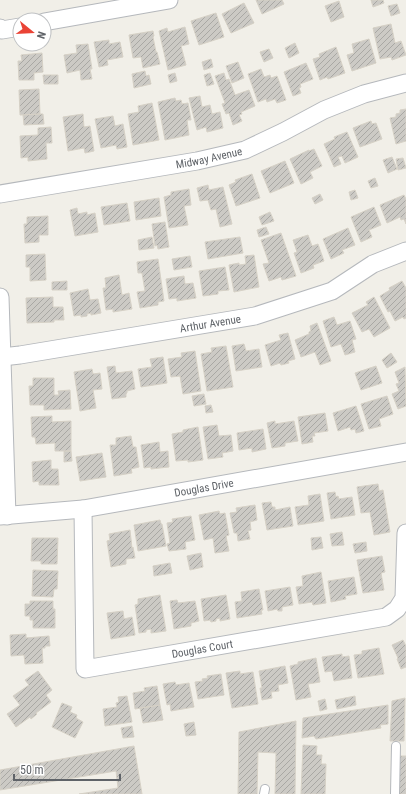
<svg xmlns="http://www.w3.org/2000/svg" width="406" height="794" viewBox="0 0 406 794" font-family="'Roboto Condensed',sans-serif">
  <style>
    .building { fill: url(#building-hatch); stroke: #d6d1c6 }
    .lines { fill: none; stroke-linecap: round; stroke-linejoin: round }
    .lane-casing { stroke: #b5b8bc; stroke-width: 10 }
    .street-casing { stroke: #b5b8bc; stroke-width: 19 }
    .lane { stroke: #fff; stroke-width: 8 }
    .street { stroke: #fff; stroke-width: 17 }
    .labels { text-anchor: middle; stroke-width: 3.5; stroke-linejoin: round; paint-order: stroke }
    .street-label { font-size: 11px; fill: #5f6368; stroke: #fff }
  </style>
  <defs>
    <pattern id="building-hatch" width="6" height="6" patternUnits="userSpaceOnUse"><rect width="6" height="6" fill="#cccac5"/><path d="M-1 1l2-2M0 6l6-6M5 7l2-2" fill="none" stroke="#a9a8a4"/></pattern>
  </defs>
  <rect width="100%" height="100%" fill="#f1efe8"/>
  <path class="building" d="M256 0H282L284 4 262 14Z
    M371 0H383L384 3 373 7Z
    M339 1 344 17 331 22 325 6Z
    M244 3 254 23 231 33 222 14Z
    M397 4 400 13 391 16 388 6Z
    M216 13 224 37 199 45 191 21Z
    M391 24 395 43 401 41 406 55 392 60 391 57 380 59 373 28Z
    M185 27 189 44 181 46 186 65 168 70 159 31 167 28 168 32Z
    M153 31 154 36 153 37 156 52H157L160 64 143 68 141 57 133 58 129 35Z
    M369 39 376 63 352 71 347 55 354 53 352 44Z
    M109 40V44L120 42 123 57 107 60 108 65 99 67 94 42Z
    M295 43 299 53 289 58 285 48Z
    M88 44 92 69H90L92 79 81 80 80 70 67 73 64 55 77 53 76 45Z
    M336 47 345 73 328 79 327 77 320 80 313 59 320 57 319 54Z
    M269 49 273 58 264 62 260 52Z
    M42 53 43 72 34 73V80H19L18 61H22L21 55Z
    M211 59 213 67 204 70 202 62Z
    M238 62 244 78 232 83 226 66Z
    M306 63 313 79 300 84 301 87 299 88 301 93 293 96 284 72Z
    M261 69 264 77 270 75 271 78 277 76 286 100 277 103 275 99 267 102 266 99 258 102 248 74Z
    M145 71 146 76 149 75 151 84 134 88 132 74Z
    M175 73 177 81 170 83 168 75Z
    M210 73 214 84 207 86 204 75Z
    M224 73 226 80 229 79 235 95 249 90 255 106 241 112 242 114 239 115 242 121 233 125 229 113 226 114 222 104 225 103 215 76Z
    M43 75H58V84H44Z
    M39 89 40 114 20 115 19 90Z
    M200 96 202 107 210 105 212 114 220 112 223 128 207 132 206 127 197 130 189 98Z
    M175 98 176 101 181 100 182 104 188 103 191 120H187L189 135 165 140 158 102Z
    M152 103 159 140 133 145 128 114 139 112 138 106Z
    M406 109V141L396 144 390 118 396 117V114L400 113V110Z
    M40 114H43L44 124 24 125 23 115Z
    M83 114 84 127 90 126 94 151 85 153 84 148 68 151 63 117Z
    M113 116 115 126 123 124 127 147 117 149 116 145 101 148 95 119Z
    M371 121 372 124 376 123 382 139 360 147 353 128Z
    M51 127 52 143H46L47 159 28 161V157L21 158 20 136 38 135V128Z
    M347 132 358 157 345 163 342 156 338 157 341 164 334 167 324 144 335 139 334 137Z
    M314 149 322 166 310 172 313 178 301 184 290 159 309 150V151Z
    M392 157 397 169 388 173 383 160Z
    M403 158 406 168 398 170 396 159Z
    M285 161 294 183 270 193 261 171Z
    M252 174 260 198 236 206 229 185 236 182 235 180Z
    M375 178 378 186 371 188 368 181Z
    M208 185 209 190 223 187 232 224 220 227 216 209 211 210 208 200 200 201 197 188Z
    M189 189 191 205 184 206 188 225 169 228 164 197 171 195V192Z
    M355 190 358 198 351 200 349 192Z
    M320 194 323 200 315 204 312 198Z
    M404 195 406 199V224L404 219 401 220 400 217 387 223 380 205Z
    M159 198 161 216 136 220 134 202Z
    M127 203 130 221 104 225 101 207Z
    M374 207 381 225 369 230 372 237 361 242 351 217Z
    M77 208 78 214 87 212V215L95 213 98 232 75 236 70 210Z
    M270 212 274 221 262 225 259 217Z
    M48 216V235H39V242L25 243 24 224H27V217Z
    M165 222 169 247 158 249 157 245 155 246 152 224Z
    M266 227 269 234 259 237 257 230Z
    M348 228 355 245 342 250 344 253 331 259 323 239Z
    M281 233 296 276 282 280 281 277 269 281 263 264 269 263 261 240Z
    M308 235 312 246 318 244 324 261 313 265 314 268 301 273 294 253 297 252 293 240Z
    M152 237 154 248 139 250 138 240Z
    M240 237 243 253 208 259 205 242Z
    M45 254 46 280 30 281V267H26V255Z
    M254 255 259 287 234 292 229 265 239 263V265L246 264 245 256Z
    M190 256 192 267 174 270 172 259Z
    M158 259 164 301 158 302V305L140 308 137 292 145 291 142 273H138L137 262Z
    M225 267 229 290 218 291V294L203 296 199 271Z
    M119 275 122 295 129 293 132 309 113 312V309L106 310 103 288H106L105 278Z
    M184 276 185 284 193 283 196 298 177 301V298L169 299 166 279Z
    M67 281V290H52V282Z
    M402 281 406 288V318L404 319 403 317 395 321 390 311 388 312 380 296 390 290 389 288Z
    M88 289 90 300 98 299 101 313 91 315V313L87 314V316L81 317V315L74 316 70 293Z
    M53 297V307H63L64 320H54V322L27 323 26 298Z
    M374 297 390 328 374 337 369 329 362 332 352 313 368 305 366 302Z
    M334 317 337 325 350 321 356 339 352 340 355 352 345 355 341 344 331 347 323 321Z
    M317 323 331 361 320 365 315 352 301 357 295 340 309 334V332L311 331 310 326Z
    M288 333 295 359 288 361 289 363 281 365 280 363 271 366 265 345 281 340 279 335Z
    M244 344 246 351 259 349 262 367 236 371 232 346Z
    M226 346 233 387 207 391 201 354 212 352 211 348Z
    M195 351 201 391 183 394 180 376 171 377 168 359 182 357 181 353Z
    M391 353 397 362 387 368 382 360Z
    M163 357 167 383 141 387 138 369 152 367 150 359Z
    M115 366 116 373 132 371 135 389 127 391V393L126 394V397L112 399 107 367Z
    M376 366 382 383 361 390 355 373Z
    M405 367 406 406 398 409 392 394 399 391 396 384 399 383 395 372Z
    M92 369 93 374 100 373 102 389 93 390 96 408 80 411 74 372Z
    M33 378H54V395H59L58 391 70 390 71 409 44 410V405H30L29 386H33Z
    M204 394 206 404 194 406 192 396Z
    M387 396 393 414 379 419 381 426 369 429 361 404Z
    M211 405 213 412 206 413 205 406Z
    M356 406 364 431 356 433 355 429 351 430 350 427 338 431 333 413Z
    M325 413 328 431 314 433 315 436H312L313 442 302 444 298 417Z
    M52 416V422L71 421V451H55V443L36 444 35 437H32L31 417Z
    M275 421V424L294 421 298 441 285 443V446L272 448 267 423Z
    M217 425 219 436 231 435 233 451 222 453 223 457 208 459 203 427Z
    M198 427 203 460 188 462V460L176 461 172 434 183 432V430Z
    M263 429 266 449 252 452V448L239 450 237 433Z
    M131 436 133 447H136L139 467 131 469 132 473 114 476 110 445H116V438Z
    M159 442 160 452 168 451 169 467 151 469V467L144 468 141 445Z
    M64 451H71L72 461 64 462Z
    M102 453 106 477 80 481 76 457Z
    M51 460V469H58L59 485H39V481L33 482 32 462Z
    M378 484 379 491 383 490 390 532 374 535 370 512 361 513 357 487Z
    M335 492 336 497 338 496 339 499 352 497 355 515 331 519 327 493Z
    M320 494 324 521 298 525 295 507 309 505 308 496Z
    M271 502 272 507H275V510L290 507 293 526 267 530 262 503Z
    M255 505 257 520 250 522 251 530 248 531 250 539 238 541 237 533H234L230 513 237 512 236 508Z
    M219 511 220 514 225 513 229 535 226 536 229 551 215 553 213 538 204 540 199 515Z
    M191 516 195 540 185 542 186 549 169 551 167 544 170 543 167 523 173 522 172 519Z
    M160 520 161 524H162L166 546 138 551 134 525Z
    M130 530 132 548 133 547 135 558 126 559V564L111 567 107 541 110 540 109 534Z
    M342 532 344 545 332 546 330 534Z
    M321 537 323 548 312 550 311 538Z
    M32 538H58L57 564H41V561H31Z
    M366 542 367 551 355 553 353 544Z
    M201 553 203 567 190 570 187 556Z
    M382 556 385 572 381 573 384 590 363 593 357 560Z
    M170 563 172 573 154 576 153 566Z
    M33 570 58 571 57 589H54L53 597 32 596Z
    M321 572 326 603 313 605 312 602 299 604 296 587 303 586 302 576Z
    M354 577 357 594 345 596 346 599 331 602 328 581Z
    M290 587 293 605 282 607V611H278L277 609 268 611 265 591Z
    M259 589 263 610H261L262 614 237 618 235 602 242 601 241 592Z
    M160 595 166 631 151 633V629L146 630V632L139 633 135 605 138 604V599Z
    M226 595 230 619 220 621V618L216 619V621L211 622 210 620 204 621 201 599Z
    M177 600 178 603 195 601 199 621 191 623V626L174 629 170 601Z
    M30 601H53V609H55V628H33V620H30V616H25V604H30Z
    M123 611 124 619 132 617 135 635 111 639 107 613Z
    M26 634V638L49 636 50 646H45V648H42L43 663 25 664 24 655 11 656 10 635Z
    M403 640 406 646V667L401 669 397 659 398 658 392 645Z
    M379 648 384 674 358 678 354 655 362 654V651Z
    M342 654V657L349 656 352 678 334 681 332 671 325 672 322 657Z
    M316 658 320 682 308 684 311 697 296 700 290 666 298 664V662Z
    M285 666 288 683 278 685 279 691 271 692 272 698 262 700 260 688H262L259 671Z
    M38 671 52 690 46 695 51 702 36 713 37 714 31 719 30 717 16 727 7 714 20 705 13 696 29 685 25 680Z
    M240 671V674L253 672 258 704 232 708 226 673Z
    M221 674 224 695 198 699 195 682 203 681 202 679 208 678 207 676Z
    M175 682 176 685 189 683 194 707 171 711 170 704 167 705 163 684Z
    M157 686 160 705 135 709 133 693 145 691 144 688Z
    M127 696 132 722 105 726 103 709 117 707 116 703 119 702 118 697Z
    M355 696 356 705 337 709 335 700Z
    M405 698 404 741H390L392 701Z
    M325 699 327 709 320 711 318 701Z
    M62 703 72 707 70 712 77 715 76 718 83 722 75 738 52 727Z
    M160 705 163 720 143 723 140 708Z
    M388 705V724L380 725 381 728 316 739 314 736 302 738 303 718Z
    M296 721 295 794H275L276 753 258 752 257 794H238L239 732Z
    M194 722 196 735 186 736 184 724Z
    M132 726 134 737 123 738 121 728Z
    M303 745 317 746 316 755H322L321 764H326L325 794H301Z
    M134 746 142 794H79L118 788 116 771 0 790V770Z
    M397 756H406V794H396Z"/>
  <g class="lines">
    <g class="lane-casing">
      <path id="lane" d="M264 794 265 789
        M395 794 396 746"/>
    </g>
    <g class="street-casing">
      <g id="street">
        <path d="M44 22 169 0"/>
        <path d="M0 28 2 30 20 27"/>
        <path id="s1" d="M0 194 197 161 245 150 283 132 324 110 364 94 406 83"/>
        <path d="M0 297 7 516"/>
        <path id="s2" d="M2 357 20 355 255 316 332 291 373 264 406 251"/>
        <path id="s3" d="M83 509 85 669 386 617 397 609 404 598 406 533"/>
        <path id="s4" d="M0 516 83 509 406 452"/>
      </g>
    </g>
    <use href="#lane" class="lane"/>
    <use href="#street" class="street"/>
  </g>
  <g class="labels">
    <g class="street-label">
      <text dy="4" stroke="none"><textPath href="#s1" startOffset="212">Midway Avenue</textPath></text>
      <text dy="4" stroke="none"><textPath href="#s2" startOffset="211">Arthur Avenue</textPath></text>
      <text dy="4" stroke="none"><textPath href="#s4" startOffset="206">Douglas Drive</textPath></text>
      <text dy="4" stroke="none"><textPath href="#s3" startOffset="279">Douglas Court</textPath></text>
    </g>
  </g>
  <g transform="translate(32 32) rotate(108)"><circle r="19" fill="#ffffff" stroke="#bfc1c3"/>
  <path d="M0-3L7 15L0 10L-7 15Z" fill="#ea4335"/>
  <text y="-6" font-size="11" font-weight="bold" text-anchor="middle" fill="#5f6368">N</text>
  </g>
  <path d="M14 774v6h106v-6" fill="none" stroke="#5f6368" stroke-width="2"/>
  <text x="20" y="774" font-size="12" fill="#5f6368" stroke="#ffffff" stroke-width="3" paint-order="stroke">50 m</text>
</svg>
